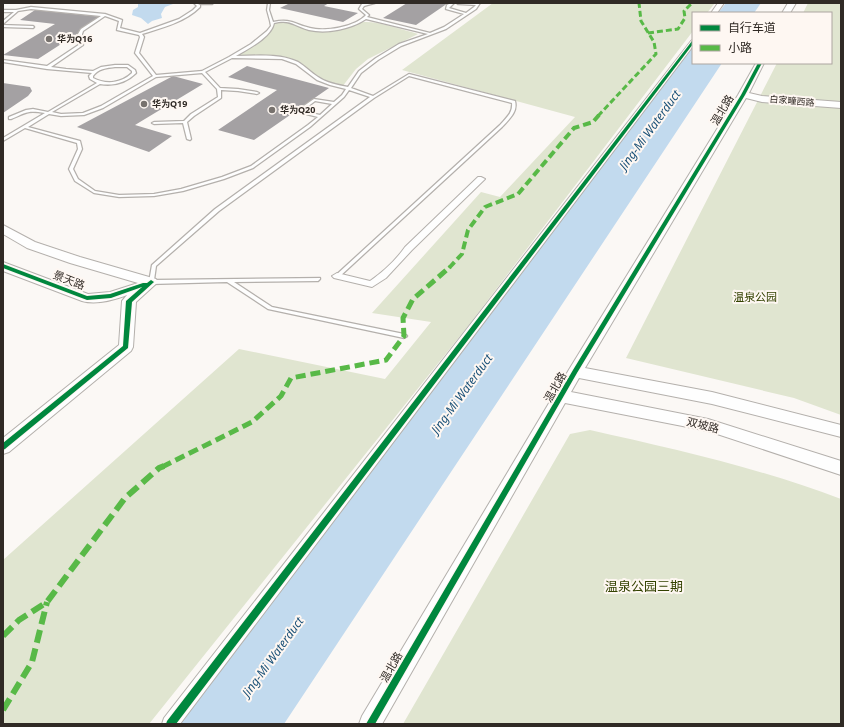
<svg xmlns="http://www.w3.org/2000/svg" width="844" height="727" viewBox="0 0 844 727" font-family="'Noto Sans','Noto Sans SC',sans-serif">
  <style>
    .green { fill: #e0e5d0 }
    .water { fill: #c2daee }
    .building { fill: #a4a1a3 }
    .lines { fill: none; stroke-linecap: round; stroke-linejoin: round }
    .lane-casing { stroke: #b4b0ac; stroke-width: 2.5 }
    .street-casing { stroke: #b4b0ac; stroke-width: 2 }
    .secondary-casing { stroke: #b4b0ac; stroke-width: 2 }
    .lane { fill: #fefefe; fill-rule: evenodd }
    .street { fill: #fefefe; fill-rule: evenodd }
    .secondary { fill: #fefefe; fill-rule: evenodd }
    .quiet-far3 { stroke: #58b947; stroke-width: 3; stroke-dasharray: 6 3; stroke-linecap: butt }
    .quiet-far2 { stroke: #58b947; stroke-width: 4; stroke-dasharray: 8 4; stroke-linecap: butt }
    .quiet-far1 { stroke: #58b947; stroke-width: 5; stroke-dasharray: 10 5; stroke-linecap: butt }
    .quiet { stroke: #58b947; stroke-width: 6; stroke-dasharray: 13 6; stroke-linecap: butt }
    .cycleway-casing { stroke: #fef7f2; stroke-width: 2 }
    .cycleway { fill: #00873e; fill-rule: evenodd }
    .poi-dot { fill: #77726e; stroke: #fef7f2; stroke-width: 1.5 }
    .labels { text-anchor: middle; stroke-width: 4; stroke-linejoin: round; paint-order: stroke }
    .far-poi-label { font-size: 9px; font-weight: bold; fill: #302a25; stroke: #fef7f2; text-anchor: start }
    .far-street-label { font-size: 9px; fill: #302a25; stroke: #fef7f2 }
    .street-label { font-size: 11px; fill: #302a25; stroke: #fef7f2 }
    .park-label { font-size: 11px; fill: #334200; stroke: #fef7f2 }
    .water-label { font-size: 12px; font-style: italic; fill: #1a5178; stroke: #fef7f2 }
    .near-park-label { font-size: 13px; fill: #334200; stroke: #fef7f2 }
  </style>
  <rect width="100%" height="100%" fill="#fbf8f5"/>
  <path class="green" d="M493 3H715L707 13H693V31L468 326 149 724H3V560L239 349 385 379 431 322 372 313 481 192 500 197 575 117 402 70Z
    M808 3H841V115H840L841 118V415L794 398 626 358 777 63H831V13H803Z
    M282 20C295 20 304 29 317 30 335 31 351 21 366 22 380 22 404 30 418 34L368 59 356 69 342 87 318 79 297 63 282 58 230 57C243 49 270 40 272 23Z
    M590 430C674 449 760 468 841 499V724H403L570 434Z"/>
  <path class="water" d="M135 3 173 4 165 7 161 14 162 18 152 21 148 24 141 18 132 15 133 10 138 7V4Z
    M726 3H761L754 13H718Z
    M693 46V63H722L284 724H177L409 416Z"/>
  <path class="building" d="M290 3H329L324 6 358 13 343 22 280 8Z
    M407 3H448L416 25 383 18Z
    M35 10 103 17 38 59 3 55 55 24 20 20Z
    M247 66 329 88 254 140 218 130 277 90 228 77Z
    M173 76 203 84 135 125 172 136 149 152 77 127Z
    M3 83 30 87 32 91 28 96 3 113Z"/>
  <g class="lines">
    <g class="lane-casing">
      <path id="lane" d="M194 3H213L212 4H198L200 5V7C185 22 162 28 142 34L144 37 139 53 156 75 202 71 229 57 251 44 267 31 271 26 270 21 267 10 268 3H270L269 10 273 22C291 18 294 24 310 28 325 32 355 27 366 15L359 9 362 4 375 3 364 6 362 9 369 15 367 17 430 33 444 27 464 14 446 9 447 5 451 3H454L449 8 466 13 474 7 476 5 458 4 457 3H480L476 9 446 29 401 46 378 60 361 73 351 88 373 96 409 74 515 101C518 112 509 119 502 127L339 277H335V276L500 125C506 118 513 113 512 103L409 76 374 98 219 211 156 266 154 280 320 278V279L318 281 234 282 272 307 404 334 406 335 407 336 406 337 404 338 268 309 227 282 151 284 149 282 152 265 215 209 370 97 349 90 344 97 310 127 253 168 224 179 183 191 154 196 119 197 94 193 75 181 69 169 78 149 77 143 25 128 3 141V138L45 113C28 110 27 112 11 119H9V117L26 110 33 109 48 112 97 83 90 79 89 76 92 73 47 69 3 62V60L47 66 80 44 78 34 81 29 101 16 31 9 18 11 3 24V21L14 12H3V10H16L31 7 105 14 122 20 120 28 140 33 179 19 193 10 197 6ZM105 16 108 17 119 21 117 30 139 35 140 37 135 53 153 76 101 106 83 113 61 114 52 112 100 84C113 86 126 83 136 73L135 70 128 65H115L101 67 93 71 66 69 51 67 83 45 82 34 83 31ZM366 19 428 34 399 44 376 58 359 71 348 87C338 85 326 83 318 77 311 73 305 66 298 62 279 53 256 56 236 56 247 49 271 38 274 23 291 19 294 26 309 30 327 34 351 29 366 19ZM232 58 282 59 296 64 317 80 330 85 346 89 342 95 334 102 314 99 298 110V112L318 117 308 125 251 166 222 177 181 189 154 194 119 195 95 191 78 179 73 169 82 149 80 141 28 127 49 114 61 116 84 115 103 108 156 77 202 73 217 89 218 97 191 114 184 121 154 122 152 123 154 124 183 123 187 139 190 140 191 139 187 122 194 116 221 98V90L238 91 257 94 259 93 257 92 238 89 220 88 205 72ZM115 67H127L132 71V73C122 83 106 85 93 78V76C98 69 106 68 115 67ZM315 101 332 104 320 115 302 111Z
        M3 25 33 26 34 27 33 28 3 27Z"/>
    </g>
    <g class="street-casing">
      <path id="street" d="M718 3H724L717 13H711Z
        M693 40V46L180 724H162L164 718 691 41Z
        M478 177H481L485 179 412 250 386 278 372 287 334 278 332 276 337 273 370 281C383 272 396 260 405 247Z"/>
    </g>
    <g class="secondary-casing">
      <path id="secondary" d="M788 3H796L790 13H782Z
        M756 63H764L749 93 762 96 841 102V108L762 102 746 98 585 368 712 392 841 425V437L712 404 579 378 571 392 708 419 841 461V475L708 431 565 403 382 724H359L362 716 570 368 738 95Z
        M3 225 35 242 80 257 156 279 158 282 136 302 133 347 131 351 9 452 3 454V438L119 345 122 301 127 295C114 300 96 305 82 301L3 271V262L88 294 110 292 138 283 70 263 27 248 3 234Z"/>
    </g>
    <use href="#lane" class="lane"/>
    <use href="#street" class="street"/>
    <use href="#secondary" class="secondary"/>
    <path class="quiet-far3" d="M648 33 678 29 685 18 684 11 692 3
      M598 116 656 54 654 42 641 21 639 3"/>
    <path class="quiet-far2" d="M449 268 462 254 468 230 485 207 518 194 574 128 593 122 599 115"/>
    <path class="quiet-far1" d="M162 467 252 422 281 396 291 378 386 360 404 336 403 318 413 299 450 267"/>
    <path class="quiet" d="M3 636 19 620 47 602 125 498 159 468 164 466
      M3 710 32 662 47 602"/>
    <g class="cycleway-casing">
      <path id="cycleway" d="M692 41H693V44L176 724H166L167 721Z
        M758 63H762L745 95 577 373 375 724H366L573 370 741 95Z
        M3 264 87 296 110 294 143 283H147L151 280 154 282 132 302 128 348 5 449 3 450V443L123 346 126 301 142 287 111 298 87 300 3 268Z"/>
    </g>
    <use href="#cycleway" class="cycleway"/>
  </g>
  <g class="poi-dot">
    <circle cx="49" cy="39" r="4"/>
    <circle cx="144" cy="104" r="4"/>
    <circle cx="272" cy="110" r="4"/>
  </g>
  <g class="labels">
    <g class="far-poi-label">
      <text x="57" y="42">华为Q16</text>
      <text x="152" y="107">华为Q19</text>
      <text x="280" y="113">华为Q20</text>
    </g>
    <g class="far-street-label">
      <text transform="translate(792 101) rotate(5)" y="3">白家疃西路</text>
    </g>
    <g class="street-label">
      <text transform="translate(722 110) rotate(-59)" y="4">温北路</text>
      <text transform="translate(69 280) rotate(21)" y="4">景天路</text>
      <text transform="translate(555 387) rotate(-60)" y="4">温北路</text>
      <text transform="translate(703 425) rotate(14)" y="4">双坡路</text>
      <text transform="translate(391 667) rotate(-60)" y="4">温北路</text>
    </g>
    <g class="park-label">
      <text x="755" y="301">温泉公园</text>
    </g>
    <g class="water-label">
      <text transform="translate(650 130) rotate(-54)" y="4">Jing-Mi Waterduct</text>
      <text transform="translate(462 394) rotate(-54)" y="4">Jing-Mi Waterduct</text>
      <text transform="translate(273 657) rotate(-54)" y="4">Jing-Mi Waterduct</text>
    </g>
    <g class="near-park-label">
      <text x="644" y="591">温泉公园三期</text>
    </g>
  </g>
  <rect width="844" height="727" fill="none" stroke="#302a25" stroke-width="8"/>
  <rect x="692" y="12" width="140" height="52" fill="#fef7f2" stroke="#aca5a0"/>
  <rect x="700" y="25" width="20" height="6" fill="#00873e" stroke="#aca5a0"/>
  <text x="728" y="32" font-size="12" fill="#302a25">自行车道</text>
  <rect x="700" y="45" width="20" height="6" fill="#58b947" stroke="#aca5a0"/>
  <text x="728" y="52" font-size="12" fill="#302a25">小路</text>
</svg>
